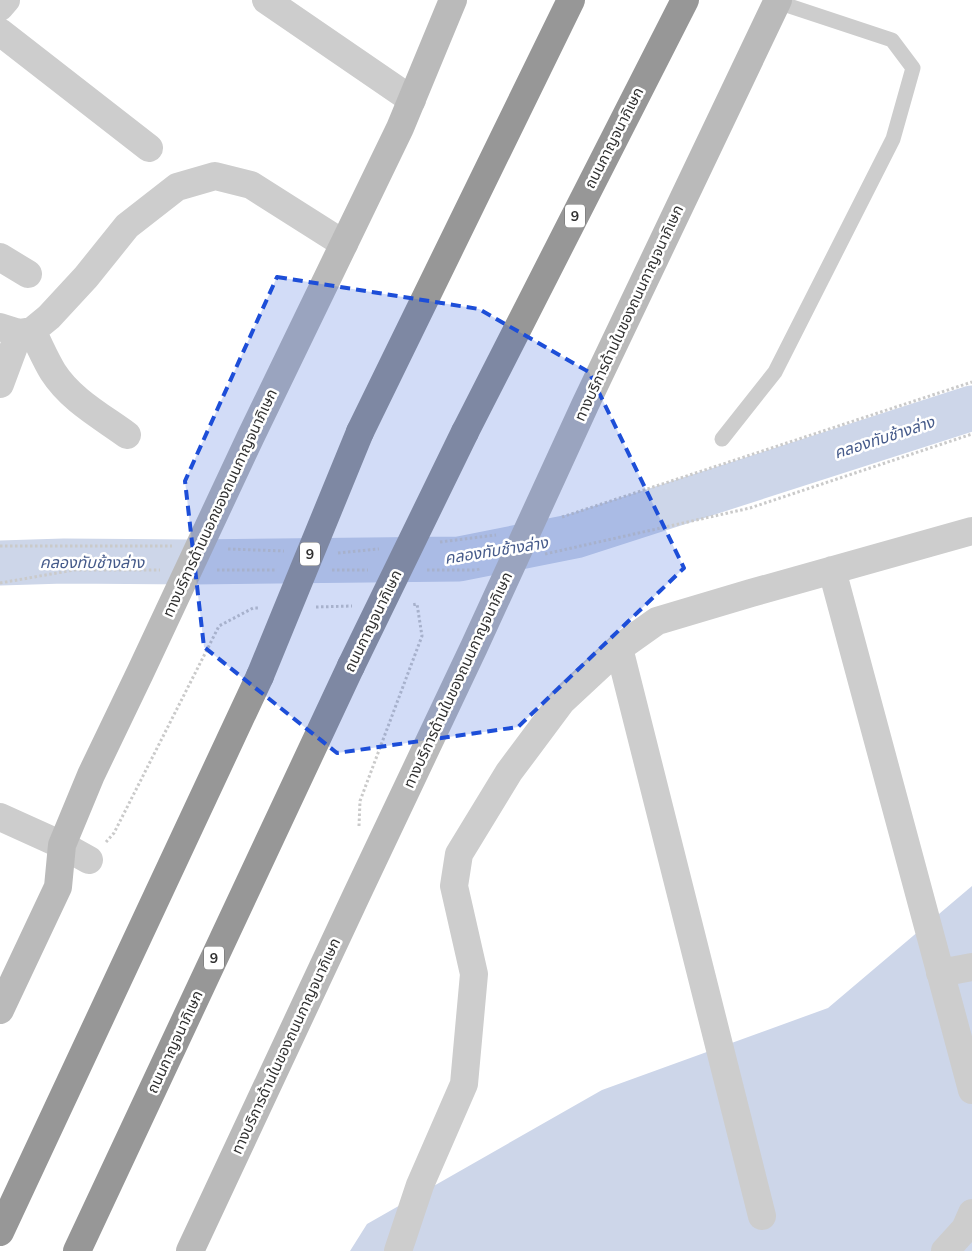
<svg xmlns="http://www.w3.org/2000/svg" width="972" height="1251" viewBox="0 0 972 1251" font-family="Mulish,'Noto Sans Thai',sans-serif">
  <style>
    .water { fill: #cdd6e9 }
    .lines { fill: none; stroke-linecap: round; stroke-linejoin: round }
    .river { stroke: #cdd6e9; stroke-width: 45 }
    .path { stroke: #cacaca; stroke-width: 3; stroke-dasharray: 2.5 2.5; stroke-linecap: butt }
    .lane { stroke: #cdcdcd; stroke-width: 15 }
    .street { stroke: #cdcdcd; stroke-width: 28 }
    .secondary { stroke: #bababa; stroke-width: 28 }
    .highway { stroke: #979797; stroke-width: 28 }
    .highway-bridge { stroke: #979797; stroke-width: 28 }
    .marked { fill: #1d4ed8; fill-opacity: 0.2; stroke: #1d4ed8; stroke-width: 4; stroke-dasharray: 10 6; stroke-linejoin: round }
    .labels { text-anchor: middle; stroke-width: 5; stroke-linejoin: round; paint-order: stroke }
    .shield { fill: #fff; stroke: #6e6e6e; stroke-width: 1 }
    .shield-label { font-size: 14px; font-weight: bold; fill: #303030 }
    .street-label { font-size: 15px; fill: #303030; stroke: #fff }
    .water-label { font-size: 16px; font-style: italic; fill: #455a8a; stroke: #fff }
  </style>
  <rect width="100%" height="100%" fill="#fff"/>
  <path class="water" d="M972 886V1251H350L367 1224 602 1090 828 1008Z"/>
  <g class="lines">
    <path class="river" d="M0 563 64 561 192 562 459 559 575 536 972 408"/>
    <path class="path" d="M562 517 972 382
      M440 542 496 535
      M0 546H172
      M228 549 284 551
      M338 553 379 549
      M545 554 750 508 972 434
      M217 570H275
      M332 570H368
      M427 570H475L480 569
      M0 583 74 570H160
      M316 607 352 606
      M359 826 360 801 422 636 417 604 411 605
      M106 842 114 833 219 626 253 608H260"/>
    <path class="lane" d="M722 439 775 372 893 139 913 68 892 40 777 2"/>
    <path class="street" d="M266 0 412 100
      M0 7 6 0
      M0 32 149 148
      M0 257 28 274
      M0 327 19 333 32 331 49 317 86 277 127 226 177 187 215 176 251 185 344 244
      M32 331C39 344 45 359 53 372 71 400 101 416 127 435
      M0 384 19 333
      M832 570 972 1090
      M619 648 762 1216
      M0 817 62 845 89 860
      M940 973 972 967
      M398 1251 420 1185 464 1084 474 974 454 886 459 854 509 772 562 701 619 648 657 621 751 593 972 531
      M945 1251 965 1229 972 1213"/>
    <path class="secondary" d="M0 1010 58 887 62 845 91 775 140 673 251 436 400 128 453 0
      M190 1251 357 894 474 647 585 405 778 0"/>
    <path class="highway" d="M360 432 571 0
      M465 432 685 0
      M0 1232 260 676
      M77 1251 351 666"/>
    <path class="highway-bridge" d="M351 666 465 432
      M260 676 360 432"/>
  </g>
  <path class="marked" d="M277 277 479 309 589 372 684 568 518 727 337 753 204 647 185 481Z"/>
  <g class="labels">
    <g class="shield">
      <rect x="565" y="204.5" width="20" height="23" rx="4"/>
      <rect x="300" y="542.5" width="20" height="23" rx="4"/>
      <rect x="204" y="946.5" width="20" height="23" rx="4"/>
    </g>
    <g class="shield-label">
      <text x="575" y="221">9</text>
      <text x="310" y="559">9</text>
      <text x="214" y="963">9</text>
    </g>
    <g class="street-label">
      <text transform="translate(614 138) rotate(-63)" y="5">ถนนกาญจนาภิเษก</text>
      <text transform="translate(629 313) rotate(-65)" y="5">ทางบริการด้านในของถนนกาญจนาภิเษก</text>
      <text transform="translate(220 503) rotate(-65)" y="5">ทางบริการด้านนอกของถนนกาญจนาภิเษก</text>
      <text transform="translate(373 621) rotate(-64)" y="5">ถนนกาญจนาภิเษก</text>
      <text transform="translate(458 680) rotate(-65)" y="5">ทางบริการด้านในของถนนกาญจนาภิเษก</text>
      <text transform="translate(175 1042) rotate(-65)" y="5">ถนนกาญจนาภิเษก</text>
      <text transform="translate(286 1046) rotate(-65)" y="5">ทางบริการด้านในของถนนกาญจนาภิเษก</text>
    </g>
    <g class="water-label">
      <text transform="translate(884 437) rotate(-18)" y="6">คลองทับช้างล่าง</text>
      <text transform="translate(496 550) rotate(-9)" y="6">คลองทับช้างล่าง</text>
      <text x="92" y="568">คลองทับช้างล่าง</text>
    </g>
  </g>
</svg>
